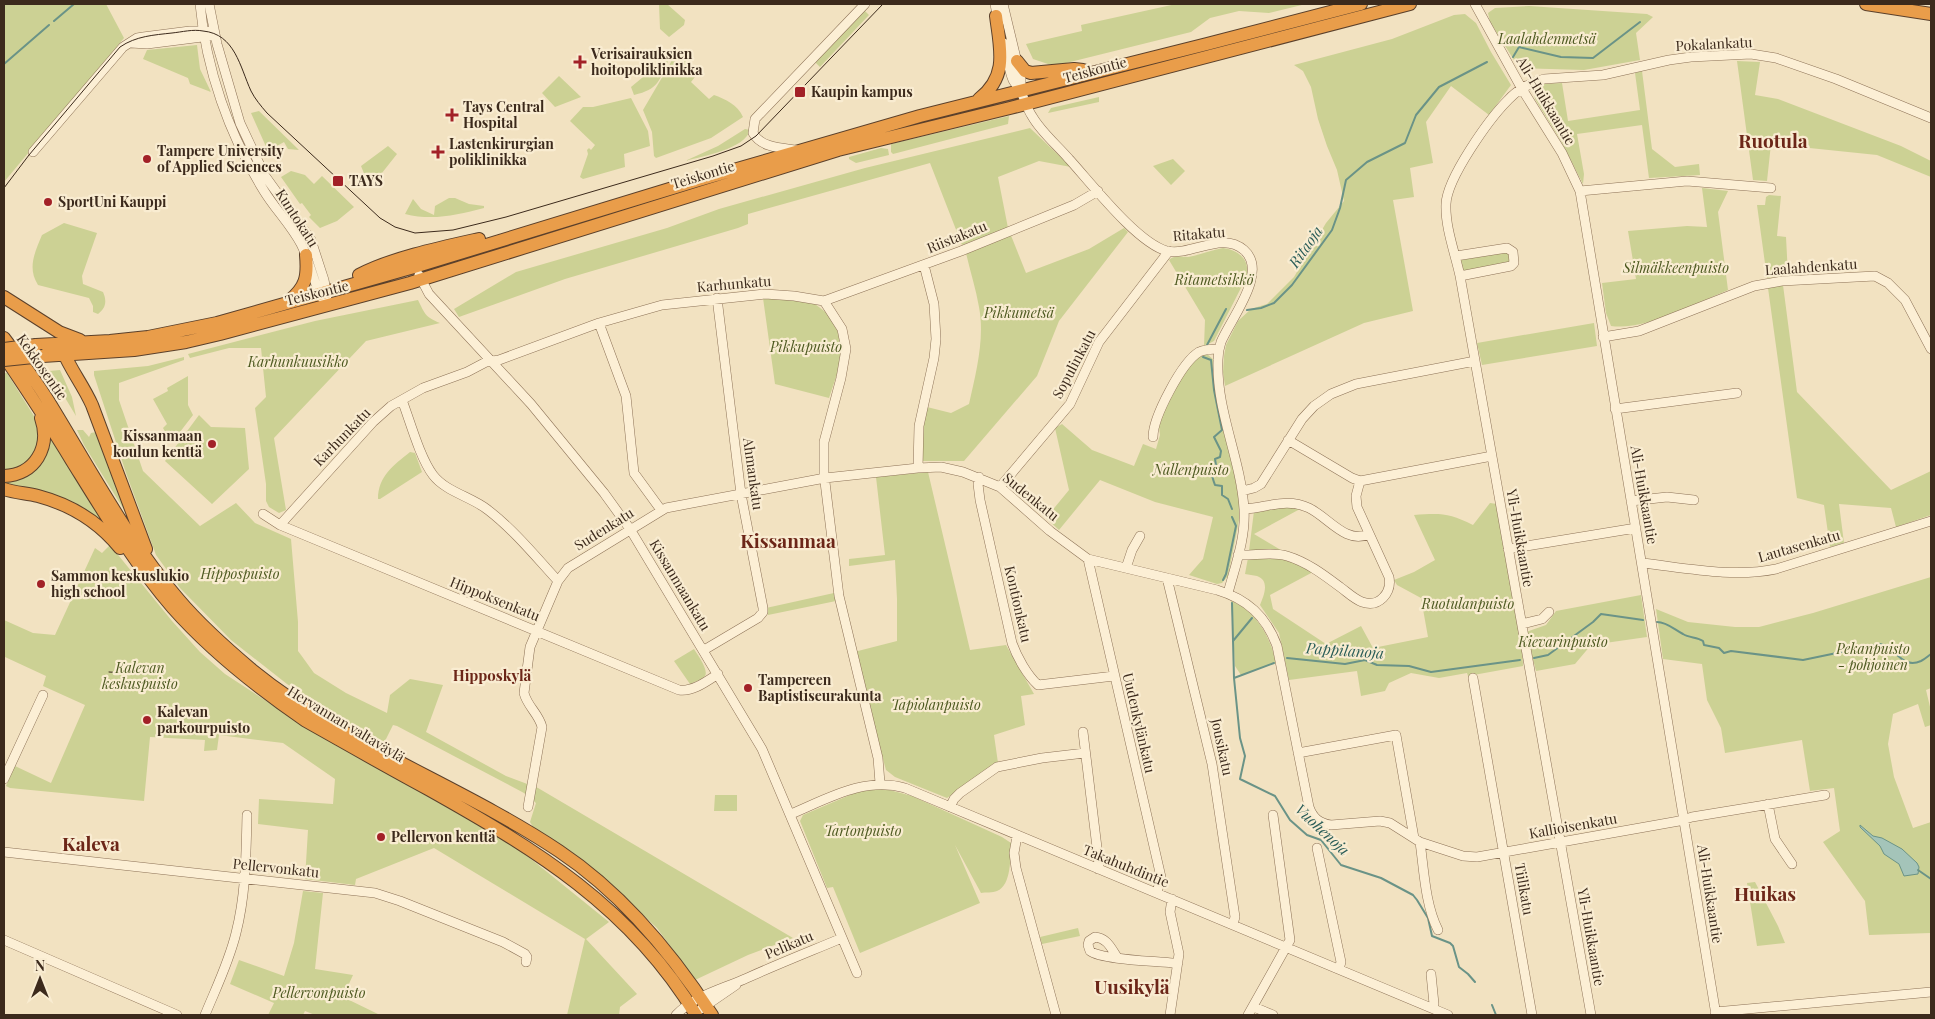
<svg xmlns="http://www.w3.org/2000/svg" width="1935" height="1019" viewBox="0 0 1935 1019" font-family="'Playfair Display',serif">
  <style>
    .green { fill: #ccd194 }
    .water { fill: #a4c4b9; stroke: #6a9387 }
    .lines { fill: none; stroke-linecap: round; stroke-linejoin: round }
    .stream { stroke: #6a9387; stroke-width: 2 }
    .minor-casing { stroke: #8d7257; stroke-width: 10 }
    .highway-casing { stroke: #5b402b; stroke-width: 14 }
    .minor { stroke: #fcefd5; stroke-width: 9 }
    .highway { stroke: #e99d4a; stroke-width: 12 }
    .tram { stroke: #3c2a1c; stroke-width: 1 }
    .highway-bridge-casing { stroke: #5b402b; stroke-width: 14; stroke-linecap: butt }
    .highway-bridge { stroke: #e99d4a; stroke-width: 12 }
    .poi-dot { fill: #a22127; stroke: #f9ecd1; stroke-width: 2 }
    .labels { text-anchor: middle; stroke-width: 4.5; stroke-linejoin: round; paint-order: stroke }
    .park-label { font-size: 14px; font-style: italic; fill: #4e5a21; stroke: #f9ecd1 }
    .street-label { font-size: 14px; fill: #3c2a1c; stroke: #f9ecd1 }
    .poi-label { font-size: 14px; font-weight: bold; fill: #3c2a1c; stroke: #f9ecd1; text-anchor: start }
    .water-label { font-size: 15px; font-style: italic; fill: #2a5d58; stroke: #f9ecd1 }
    .neighbourhood-label { font-size: 15px; font-weight: bold; fill: #6c2618; stroke: #f9ecd1 }
    .district-label { font-size: 19px; font-weight: bold; fill: #6c2618; stroke: #f9ecd1 }
  </style>
  <rect width="100%" height="100%" fill="#f2e2c1"/>
  <path class="green" d="M4 4H106L124 38 4 182Z
    M659 4H667L685 20 684 25 669 37 660 29Z
    M1176 4H1306L1269 13 1239 11 1210 18 1191 32 1054 66 1033 59 1026 44 1082 31 1081 25Z
    M1529 6 1647 14 1653 17 1636 33 1640 60 1584 70 1519 68 1490 22 1488 13 1495 8Z
    M864 10 869 15 820 67 814 61Z
    M1465 14 1476 23 1491 52 1511 85 1489 115 1451 86 1426 122 1433 163 1410 168 1414 197 1393 200 1413 311 1364 323 1225 386 1223 372 1224 356 1226 345 1238 321 1251 309 1267 304 1294 277 1326 223 1344 201 1337 170 1327 146 1318 119 1311 87 1303 71 1294 65 1392 39 1454 15Z
    M197 45 200 69 211 92 190 84 188 78 143 59 147 50Z
    M674 57 680 59 682 57 691 66 695 77 691 82 709 99 714 95C725 99 738 105 743 117L711 138 656 158 654 156 652 132 643 110Z
    M666 58 669 59C659 81 659 89 634 95L631 87Z
    M1737 61 1760 62 1755 95 1778 99 1901 146 1931 161V177L1877 155 1771 144 1767 181 1753 180Z
    M1642 71 1652 149 1675 167 1699 164 1700 175 1649 178 1642 125 1577 134 1584 174 1583 184 1561 141 1535 99 1534 93 1544 84 1562 83 1568 121 1640 110 1635 73Z
    M559 76 581 97 555 107 542 93Z
    M1099 97V102L1048 113 1051 108Z
    M631 98 648 131 650 146 624 154 625 167 583 179 580 177 588 154 587 150 589 148 591 150 595 145 570 121 583 107H593Z
    M259 111 299 150 288 149 284 142 268 151 251 113Z
    M1009 116 1008 124 893 154 891 152V144Z
    M1030 128 1071 167 1039 161 998 177 1008 228 962 245 930 163 748 214V224L738 228 565 279 459 317 454 309 516 272 667 228 719 209 865 168Z
    M745 129 750 130C745 149 703 156 685 161L718 146Z
    M388 146 397 154 370 188 361 166Z
    M881 148 888 149 889 155 856 163 849 159V157Z
    M1173 159 1185 171 1171 185 1153 166Z
    M291 171 305 175 314 184 322 176 354 207 337 221 320 228 309 217 311 215 302 203 300 204 281 177Z
    M1702 188 1728 191 1718 212 1728 290C1697 303 1645 331 1611 326L1606 313 1602 283 1636 279 1628 231 1687 226 1707 227Z
    M1769 195 1781 196 1777 236 1786 237 1788 275 1767 278 1757 205H1765L1766 197Z
    M449 198H455L469 204 484 206V208C457 215 433 221 405 214L413 199 421 209 434 215 435 206Z
    M64 223 97 233 82 276 83 284 103 292C107 301 106 308 98 314L93 312V306L89 298 38 285C27 268 35 252 42 235Z
    M1124 228 1128 232 1059 321 1037 376 964 461H922V427L927 407 951 413 969 404C976 373 985 338 979 307 976 289 970 271 966 253L1010 233 1026 273 1089 249Z
    M1223 248C1238 250 1250 259 1247 276L1214 341 1204 346 1205 320 1169 260C1174 255 1180 257 1188 257 1200 255 1211 250 1223 248Z
    M1509 251 1511 262 1466 272 1462 271 1461 260Z
    M1783 285 1797 392 1891 490 1931 471V515L1896 527 1891 508 1839 504 1844 543 1830 547 1824 505 1797 498 1768 288Z
    M779 297 815 304 828 314 840 335 842 351 839 368 829 398 775 384 763 298Z
    M418 300C425 314 425 317 440 323L366 341 274 438 286 510 279 513 269 507 266 501V484L255 408 266 397 261 348H229L190 358 188 354 315 321Z
    M1594 323 1597 346 1482 365 1477 343Z
    M1207 354 1214 360 1239 500V520L1228 576 1222 583 1217 584 1189 575 1203 559 1213 517 1155 502 1100 480 1059 530 1046 518 1069 490 1055 428 1062 424 1092 450 1134 466 1143 444 1156 449 1160 435 1159 427 1165 408 1181 376 1200 355Z
    M184 357V360L119 383V400L143 471 200 526 236 503 255 523 291 539 298 622V651L301 655 314 673 346 693 387 713 390 695 410 679 443 685 426 732 506 776 538 788 793 938 748 955 695 980 657 928 614 888 572 852 533 827 530 822 536 803 524 793 397 726 393 725 385 741 381 743 287 684 231 640 180 588 156 555 126 473 94 375V371L148 366Z
    M60 370 72 397 76 416 49 371Z
    M4 373H7L39 424 40 444 22 469 4 472Z
    M188 376V405L193 415 180 432 168 437 163 428 167 424 153 399 168 391 167 388Z
    M199 415 211 427 245 428 249 469 212 504 165 461Z
    M47 430 107 526 4 487V480L25 476Z
    M77 430H83L89 437 91 433 96 432 129 518 84 445Z
    M410 452 415 453 422 472 380 499H378C378 476 394 465 410 452Z
    M928 472 970 650 1006 645 1034 694 1021 696 1025 725 994 735 998 763 947 798 895 777 886 770 854 652 897 641V599L895 560 849 566V559L885 555 876 477Z
    M1490 503 1497 504 1522 646 1523 666 1468 676 1467 673 1439 678 1411 673 1389 683 1385 691 1361 696 1357 671 1289 680 1279 633 1260 605C1263 597 1271 581 1257 576 1253 575 1249 575 1245 574L1248 558H1284L1313 572 1270 595 1273 609 1326 644 1361 626 1373 648 1428 637 1421 598 1397 585 1394 580 1414 572 1435 560 1414 515C1441 513 1449 513 1473 525Z
    M1291 504 1300 509 1254 534 1284 552 1249 551 1254 511Z
    M110 545 172 621 200 652 225 674 312 731 510 842 609 922 586 939 637 994 620 1007 619 1015H567L585 939 434 848 356 879 355 885 305 879 308 830 258 824 259 799 333 804 335 779 283 743 219 735 217 750 204 751 205 740 150 737 144 801 10 788 6 786 15 766 51 783 85 705 43 686 46 676 5 657 4 620 33 633 55 635 95 548 102 553Z
    M1931 577V688L1926 690 1931 711V725L1925 727 1918 704 1893 714 1888 744 1894 777 1913 828 1931 822V933L1869 935 1865 901 1823 842 1840 831 1834 788 1810 791 1802 740 1725 753 1721 728 1707 700 1702 664 1663 659 1656 609 1688 622 1735 627H1759L1813 613Z
    M834 593 836 601 768 615 766 608Z
    M1641 595 1647 637 1591 645 1575 664 1536 671 1526 632 1546 625 1556 611Z
    M1231 601C1256 610 1271 638 1276 663L1241 675 1235 666Z
    M694 649C697 654 709 670 705 676 703 679 694 682 690 684L674 661Z
    M882 788 912 796 1002 837 1011 843C1010 857 1012 885 997 891 993 893 985 892 981 893L955 845 980 903 860 953 833 887 827 888 800 821 803 815 857 792Z
    M715 795H737V811H714Z
    M1755 882 1778 926 1785 943 1757 946 1747 883Z
    M303 891 323 893 315 969 353 975 343 997 380 1015H315L305 1011 303 1015H268L274 1003 230 984 239 960 284 976 294 943Z
    M1078 928 1080 936 1042 944 1040 937Z"/>
  <path class="water" d="M1860 825 1873 836 1882 838 1902 849 1917 863 1919 867 1918 874 1904 876 1899 864 1884 854 1880 846 1860 827Z"/>
  <g class="lines">
    <path class="stream" d="M54 21 74 4
      M1513 57 1519 47 1561 57 1593 58 1640 22
      M4 64 49 25
      M1247 310 1261 308 1274 303 1292 285 1332 230 1340 208 1346 180 1367 162 1405 143 1416 115 1439 87 1487 62
      M1207 345 1226 309
      M1203 357 1211 360 1214 390 1222 430 1214 437 1221 451 1220 457 1215 459 1216 465C1210 472 1212 477 1215 485L1222 486V495L1228 499 1232 509
      M1223 580 1226 574 1236 526 1232 517
      M1232 603 1234 678 1240 738 1245 756 1240 779 1275 796 1290 820 1307 835 1321 840 1341 865 1381 878 1413 895 1417 900 1428 918 1432 936 1450 943 1453 946 1459 967 1468 974 1475 982
      M1657 622C1667 622 1675 630 1683 634 1689 638 1697 637 1703 641L1704 645 1719 648 1724 653 1731 651 1803 660 1880 644C1896 646 1901 670 1921 661 1925 659 1928 656 1931 654
      M1233 641 1252 618
      M1287 658 1345 664 1365 660 1377 665 1409 666 1431 672 1520 660
      M1534 658 1548 655 1593 622 1601 614 1643 620
      M1234 678 1274 663
      M1918 870 1931 879
      M1492 1005 1496 1015"/>
    <g class="minor-casing">
      <path id="minor" d="M200 4C206 69 229 135 264 191 275 209 291 225 301 244 310 261 313 282 322 298
        M209 4 217 44 240 123 265 176 311 240 324 280 327 296
        M995 4 998 21
        M1003 4 1021 79V90
        M1475 4 1522 89 1562 153 1580 191 1716 1015
        M131 43 147 44 210 36
        M1004 43C1007 55 1008 68 1013 80 1015 84 1019 87 1021 92 1025 100 1027 109 1032 116 1041 132 1057 145 1069 159 1091 183 1137 243 1167 251 1192 256 1222 231 1244 250 1269 272 1231 318 1221 342 1219 348 1218 354 1218 360 1216 411 1241 459 1244 509 1246 537 1235 567 1228 593
        M796 150C782 148 761 148 753 133L755 119 865 4
        M33 152 123 47 137 38 143 37 190 31H207
        M1580 191 1687 181 1771 188
        M1456 256 1507 248 1513 252 1514 263 1511 266 1460 276
        M419 275 429 294 531 404 604 493 630 529 762 749 857 973
        M824 301 961 251 1074 205 1098 191
        M599 323 626 396 634 473 661 510
        M1603 337 1639 331 1754 286 1782 281 1875 276 1888 283 1905 300 1931 349
        M402 400C410 421 420 458 433 475 446 492 472 497 488 510 514 530 536 557 558 581
        M1615 409 1737 393
        M1153 437C1153 417 1182 362 1199 352 1205 349 1213 349 1219 349
        M1288 440 1352 478 1360 481 1492 456
        M918 468 919 426 934 358 936 339 934 304 924 265
        M979 477 978 484 980 500 1012 643C1017 657 1027 675 1038 685L1114 676
        M1000 487 1070 404 1099 342 1169 251
        M1242 491 1254 488 1261 484 1302 419 1314 406 1331 394 1356 384 1475 361
        M1631 501 1667 497 1694 500
        M1244 509C1267 508 1286 497 1309 508 1328 517 1346 545 1369 534
        M263 514 280 525 679 690C693 692 707 681 718 674
        M280 525 373 422 391 406 423 388 467 372 486 362 499 360 599 323 662 305 765 294 794 296 824 301 842 329 846 349 841 378 824 442V474L839 596 878 758 880 783
        M1508 549 1636 528
        M1238 555C1254 556 1271 551 1287 556 1307 562 1324 575 1340 587 1347 592 1354 599 1362 602 1379 608 1392 593 1389 577L1357 507 1356 496 1360 481
        M1088 559 1161 877 1157 893
        M1642 563C1686 568 1733 578 1776 569L1931 521
        M1126 568 1132 550 1140 536
        M1167 578 1212 764 1235 917 1233 924
        M1522 624 1542 619 1549 612
        M704 650 758 618 763 612V608L741 494 717 298
        M1473 678 1532 1015
        M1083 732 1099 864 1098 869
        M1298 753 1396 735 1414 838
        M4 779 43 695
        M1768 804 1775 839 1792 864
        M528 807 542 727C539 714 527 706 524 693L530 647 558 581 568 568 666 508 825 478 918 468 941 467 963 472 1000 487 1050 531 1088 559 1217 590C1247 599 1266 616 1277 646L1309 807C1313 818 1319 823 1331 825L1380 821 1390 823 1420 842 1463 856 1477 857 1679 821 1692 817 1825 795
        M950 807 954 799 960 793 997 767 1042 758 1085 753
        M791 814C827 799 865 776 905 788L1448 1015
        M1017 836 1014 853 1016 868 1056 1015
        M1420 842C1424 870 1425 904 1438 930
        M1317 848 1341 962 1339 969
        M4 852 375 893 400 901 503 942 525 954 527 957 526 962
        M4 940 177 1015
        M1117 957C1111 948 1107 938 1095 937L1089 941 1088 945 1090 951C1102 960 1155 961 1172 963H1178
        M1431 974 1434 1004 1433 1008
        M1254 1007 1273 1015
        M701 1009 736 985
        M1715 1012 1931 992
        M205 1015C216 988 229 962 236 933 246 894 246 854 247 815
        M676 1015C695 995 723 989 747 978 778 964 811 951 842 938
        M1170 1015 1179 954 1170 912 1172 899
        M1248 1015 1290 940 1273 815
        M1591 1015 1460 276C1455 253 1445 227 1446 204 1447 178 1489 119 1508 100 1517 90 1531 82 1544 79L1603 75 1669 60 1691 57 1751 54 1776 58 1836 79 1931 118"/>
    </g>
    <g class="highway-casing">
      <path id="highway" d="M1866 4 1931 14
        M1017 61 1025 71 1031 73 1074 69 1083 70
        M979 99C1009 76 1000 48 996 16
        M359 275C391 258 443 247 479 239
        M4 297 59 332 80 340
        M289 301C306 287 308 277 306 255
        M4 338C19 358 34 378 47 399 89 467 127 540 179 600 201 626 226 648 252 670 344 745 460 785 559 851 622 893 671 952 712 1015
        M36 345 110 341 148 337 217 323 414 267 699 180 920 116 1207 44 1361 4
        M62 349C70 369 83 385 92 405L146 549
        M4 356C27 390 50 425 72 461 103 511 134 563 173 608 212 652 258 688 306 721 347 744 387 767 428 789 535 849 631 907 696 1015
        M43 356 134 350 186 342 220 334 410 283 838 150 1010 108 1410 4
        M4 476C35 475 51 447 41 418
        M4 489C15 493 27 493 38 496 72 505 98 521 120 548"/>
    </g>
    <use href="#minor" class="minor"/>
    <use href="#highway" class="highway"/>
    <path class="tram" d="M4 188 29 155 120 47C136 36 154 35 172 33 182 32 193 29 203 31 235 34 240 67 251 91 255 99 261 106 267 113L380 218 395 227 415 233 453 230 506 217 713 156 741 146 756 136 883 4
      M109 672 140 674"/>
    <g class="highway-bridge-casing">
      <path id="highway-bridge" d="M4 349 36 345
        M4 360 43 356"/>
    </g>
    <use href="#highway-bridge" class="highway-bridge"/>
  </g>
  <g class="poi-dot">
    <path d="M577.5 54.5h5v5h5v5h-5v5h-5v-5h-5v-5h5z"/>
    <rect x="794" y="86" width="12" height="12" rx="2.5"/>
    <path d="M449.5 107.5h5v5h5v5h-5v5h-5v-5h-5v-5h5z"/>
    <path d="M435.5 144.5h5v5h5v5h-5v5h-5v-5h-5v-5h5z"/>
    <circle cx="147" cy="159" r="5"/>
    <rect x="332" y="175" width="12" height="12" rx="2.5"/>
    <circle cx="48" cy="202" r="5"/>
    <circle cx="212" cy="444" r="5"/>
    <circle cx="41" cy="584" r="5"/>
    <circle cx="748" cy="688" r="5"/>
    <circle cx="147" cy="720" r="5"/>
    <circle cx="381" cy="837" r="5"/>
  </g>
  <g class="labels">
    <g class="park-label">
      <text x="1547" y="44">Laalahdenmetsä</text>
      <text x="1676" y="273">Silmäkkeenpuisto</text>
      <text x="1214" y="285">Ritametsikkö</text>
      <text x="1019" y="318">Pikkumetsä</text>
      <text x="806" y="352">Pikkupuisto</text>
      <text x="298" y="367">Karhunkuusikko</text>
      <text x="1191" y="475">Nallenpuisto</text>
      <text x="240" y="579">Hippospuisto</text>
      <text x="1468" y="609">Ruotulanpuisto</text>
      <text x="1563" y="647">Kievarinpuisto</text>
      <text x="1873" y="654">Pekanpuisto<tspan x="1873" dy="16">- pohjoinen</tspan></text>
      <text x="140" y="673">Kalevan<tspan x="140" dy="16">keskuspuisto</tspan></text>
      <text x="936" y="710">Tapiolanpuisto</text>
      <text x="863" y="836">Tartonpuisto</text>
      <text x="319" y="998">Pellervonpuisto</text>
    </g>
    <g class="street-label">
      <text transform="translate(1714 44) rotate(-3)" y="5">Pokalankatu</text>
      <text transform="translate(1095 70) rotate(-15)" y="5">Teiskontie</text>
      <text transform="translate(1546 101) rotate(59)" y="5">Ali-Huikkaantie</text>
      <text transform="translate(703 175) rotate(-17)" y="5">Teiskontie</text>
      <text transform="translate(297 218) rotate(57)" y="5">Kuntokatu</text>
      <text transform="translate(1199 234) rotate(-5)" y="5">Ritakatu</text>
      <text transform="translate(957 237) rotate(-22)" y="5">Riistakatu</text>
      <text transform="translate(1811 267) rotate(-4)" y="5">Laalahdenkatu</text>
      <text transform="translate(734 284) rotate(-5)" y="5">Karhunkatu</text>
      <text transform="translate(317 293) rotate(-14)" y="5">Teiskontie</text>
      <text transform="translate(1074 364) rotate(-62)" y="5">Sopulinkatu</text>
      <text transform="translate(42 367) rotate(55)" y="5">Kekkosentie</text>
      <text transform="translate(342 437) rotate(-46)" y="5">Karhunkatu</text>
      <text transform="translate(753 474) rotate(82)" y="5">Ahmankatu</text>
      <text transform="translate(1644 495) rotate(80)" y="5">Ali-Huikkaantie</text>
      <text transform="translate(1031 497) rotate(39)" y="5">Sudenkatu</text>
      <text transform="translate(604 529) rotate(-32)" y="5">Sudenkatu</text>
      <text transform="translate(1520 538) rotate(80)" y="5">Yli-Huikkaantie</text>
      <text transform="translate(1799 546) rotate(-16)" y="5">Lautasenkatu</text>
      <text transform="translate(680 585) rotate(59)" y="5">Kissanmaankatu</text>
      <text transform="translate(495 599) rotate(22)" y="5">Hippoksenkatu</text>
      <text transform="translate(1018 604) rotate(77)" y="5">Kontionkatu</text>
      <text transform="translate(1139 723) rotate(77)" y="5">Uudenkylänkatu</text>
      <text transform="translate(346 724) rotate(31)" y="5">Hervannan valtaväylä</text>
      <text transform="translate(1222 747) rotate(78)" y="5">Jousikatu</text>
      <text transform="translate(1573 826) rotate(-10)" y="5">Kallioisenkatu</text>
      <text transform="translate(1126 866) rotate(22)" y="5">Takahuhdintie</text>
      <text transform="translate(276 868) rotate(6)" y="5">Pellervonkatu</text>
      <text transform="translate(1524 889) rotate(80)" y="5">Tiilikatu</text>
      <text transform="translate(1710 894) rotate(81)" y="5">Ali-Huikkaantie</text>
      <text transform="translate(1591 937) rotate(80)" y="5">Yli-Huikkaantie</text>
      <text transform="translate(789 945) rotate(-23)" y="5">Pelikatu</text>
    </g>
    <g class="poi-label">
      <text x="591" y="59">Verisairauksien<tspan x="591" dy="16">hoitopoliklinikka</tspan></text>
      <text x="811" y="97">Kaupin kampus</text>
      <text x="463" y="112">Tays Central<tspan x="463" dy="16">Hospital</tspan></text>
      <text x="449" y="149">Lastenkirurgian<tspan x="449" dy="16">poliklinikka</tspan></text>
      <text x="157" y="156">Tampere University<tspan x="157" dy="16">of Applied Sciences</tspan></text>
      <text x="349" y="186">TAYS</text>
      <text x="58" y="207">SportUni Kauppi</text>
      <text x="202" y="441" text-anchor="end">Kissanmaan<tspan x="202" dy="16">koulun kenttä</tspan></text>
      <text x="51" y="581">Sammon keskuslukio<tspan x="51" dy="16">high school</tspan></text>
      <text x="758" y="685">Tampereen<tspan x="758" dy="16">Baptistiseurakunta</tspan></text>
      <text x="157" y="717">Kalevan<tspan x="157" dy="16">parkourpuisto</tspan></text>
      <text x="391" y="842">Pellervon kenttä</text>
    </g>
    <g class="water-label">
      <text transform="translate(1306 247) rotate(-55)" y="5">Ritaoja</text>
      <text transform="translate(1345 651) rotate(4)" y="5">Pappilanoja</text>
      <text transform="translate(1322 830) rotate(43)" y="5">Vuohenoja</text>
    </g>
    <g class="neighbourhood-label">
      <text x="492" y="681">Hipposkylä</text>
    </g>
    <g class="district-label">
      <text x="1773" y="148">Ruotula</text>
      <text x="788" y="548">Kissanmaa</text>
      <text x="91" y="851">Kaleva</text>
      <text x="1765" y="901">Huikas</text>
      <text x="1132" y="994">Uusikylä</text>
    </g>
  </g>
  <rect width="1935" height="1019" fill="none" stroke="#3c2a1c" stroke-width="10"/>
  <g transform="translate(40 979)" stroke="#f9ecd1" stroke-width="4" paint-order="stroke">
  <path d="M0-4L9 19L0 12L-9 19Z" fill="#3c2a1c"/>
  <text y="-8" font-size="14" font-weight="bold" text-anchor="middle" fill="#3c2a1c">N</text>
  </g>
</svg>
